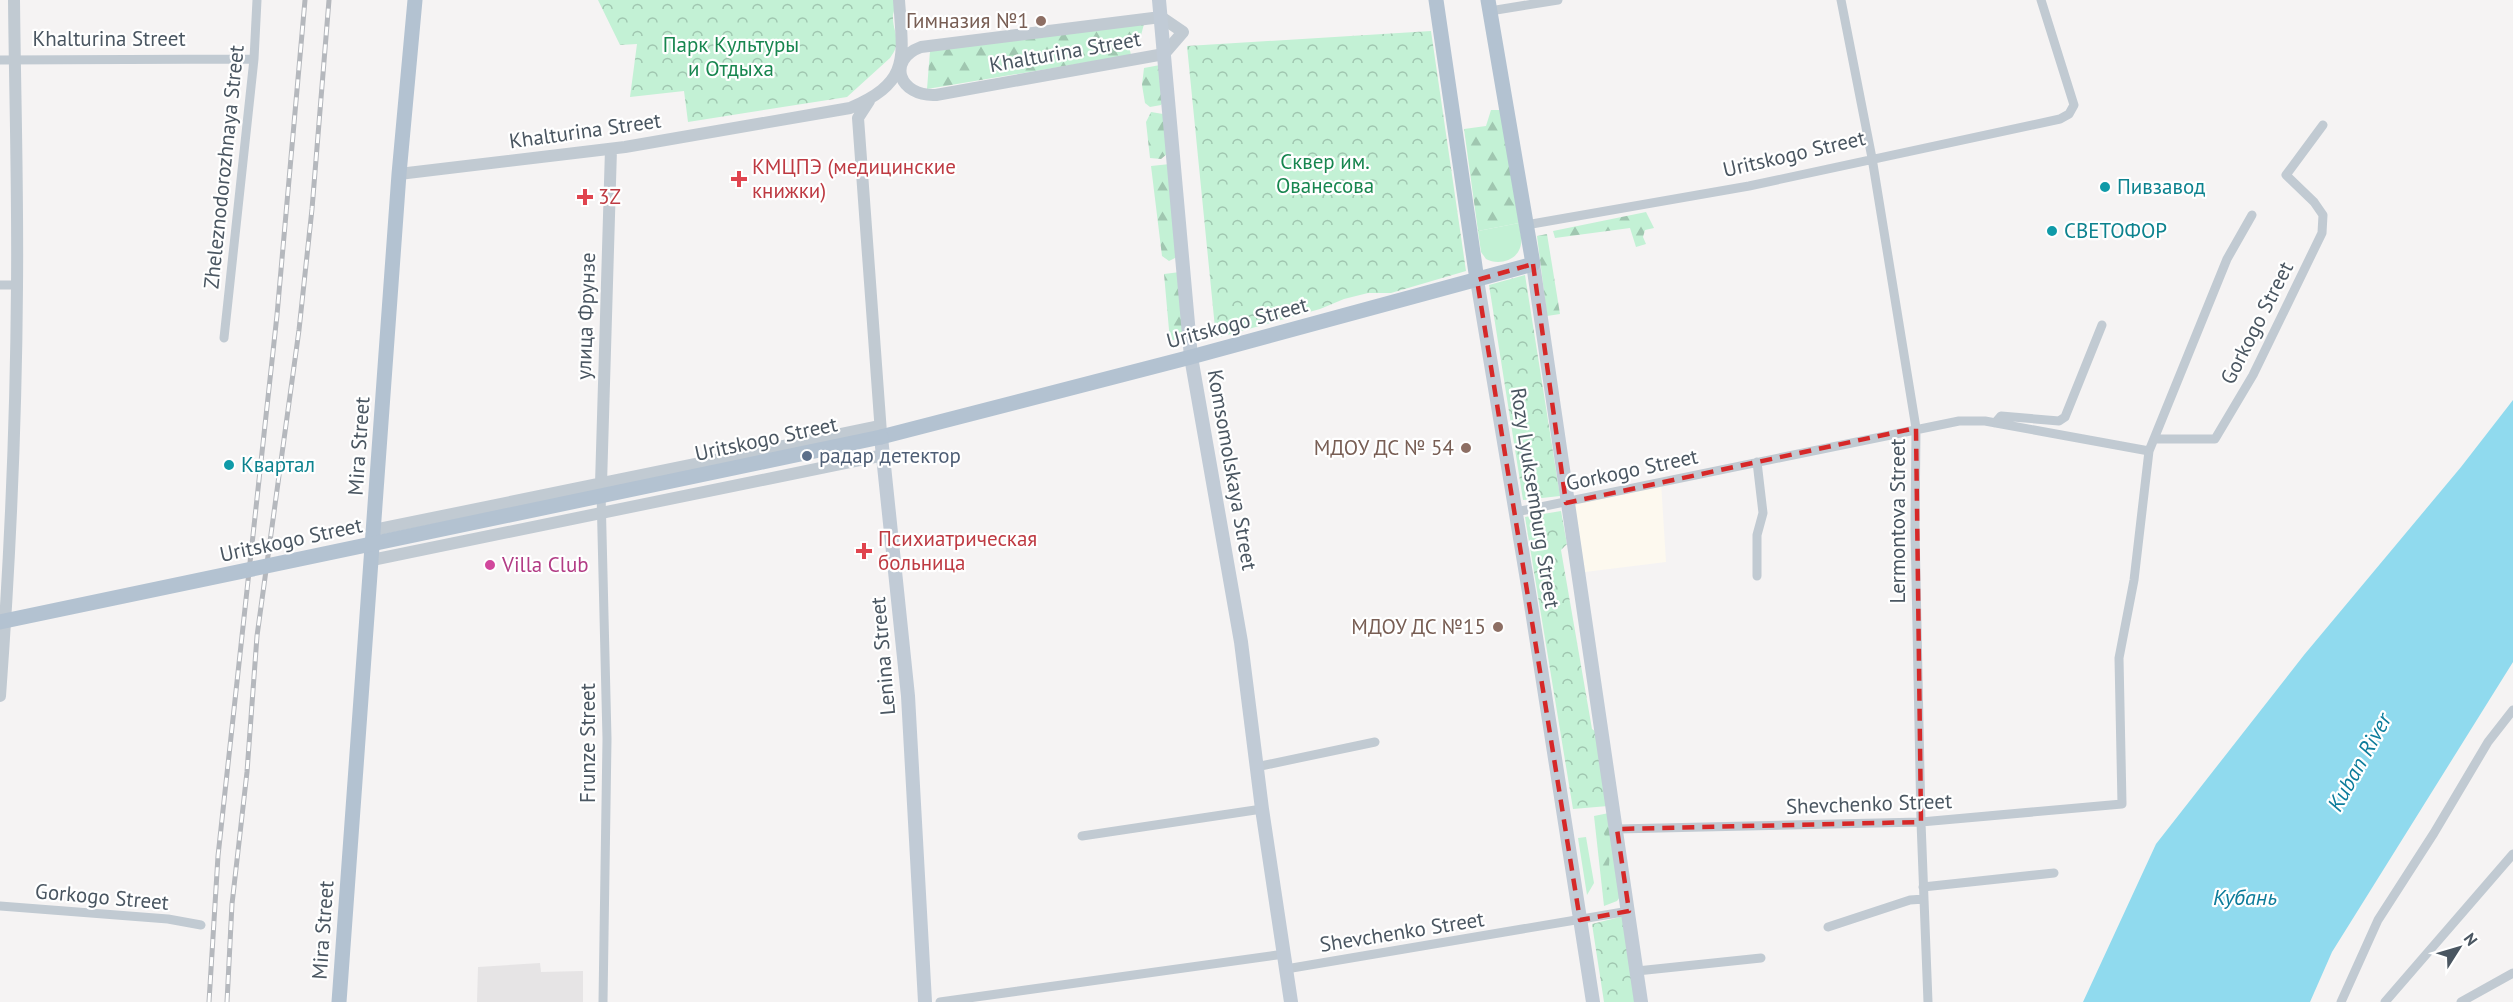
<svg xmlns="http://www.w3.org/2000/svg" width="2513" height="1002" viewBox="0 0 2513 1002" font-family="'PT Sans',sans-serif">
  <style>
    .commercial { fill: #fdf9ef }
    .education { fill: #e6e4e5 }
    .grass { fill: #c3f1d5 }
    .forest { fill: url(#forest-firs) }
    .park { fill: url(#park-crowns) }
    .water { fill: #90daee }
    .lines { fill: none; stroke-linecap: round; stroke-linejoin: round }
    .minor { stroke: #c1cad2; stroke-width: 9 }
    .tertiary { stroke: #c1cad2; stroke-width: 12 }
    .secondary { stroke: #c1cbd6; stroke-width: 14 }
    .primary { stroke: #b3c2d1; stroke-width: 15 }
    .rail-casing { stroke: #b5b8bd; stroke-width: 5 }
    .rail { stroke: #fff; stroke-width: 3; stroke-dasharray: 9; stroke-linecap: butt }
    .primary-bridge { stroke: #b3c2d1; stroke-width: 15 }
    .marked { fill: none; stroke: #d62828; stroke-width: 4.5; stroke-dasharray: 12 8; stroke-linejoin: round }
    .education-dot { fill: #8d6e63; stroke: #fff; stroke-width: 2 }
    .health-dot { fill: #e0444e; stroke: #fff; stroke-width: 2 }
    .culture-dot { fill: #0f9aa8; stroke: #fff; stroke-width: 2 }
    .service-dot { fill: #5c6f8a; stroke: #fff; stroke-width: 2 }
    .hotel-dot { fill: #d1479c; stroke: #fff; stroke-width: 2 }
    .labels { text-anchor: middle; stroke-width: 4.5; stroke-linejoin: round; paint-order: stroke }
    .education-label { font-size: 21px; fill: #785e54; stroke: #fff; text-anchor: end }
    .street-label { font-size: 21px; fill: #4a5661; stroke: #fff }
    .park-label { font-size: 21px; fill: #17864f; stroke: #fff }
    .health-label { font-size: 21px; fill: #be3a42; stroke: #fff; text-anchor: start }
    .culture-label { font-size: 21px; fill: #0d838f; stroke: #fff; text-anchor: start }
    .service-label { font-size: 21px; fill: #4e5e75; stroke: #fff; text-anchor: start }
    .hotel-label { font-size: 21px; fill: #b23c85; stroke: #fff; text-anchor: start }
    .water-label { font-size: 22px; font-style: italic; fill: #0c7c9b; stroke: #fff }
  </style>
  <defs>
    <pattern id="forest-firs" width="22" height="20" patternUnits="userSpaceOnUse" patternTransform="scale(1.5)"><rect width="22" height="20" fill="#c3f1d5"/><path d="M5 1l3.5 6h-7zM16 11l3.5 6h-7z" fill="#a0c6b0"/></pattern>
    <pattern id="park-crowns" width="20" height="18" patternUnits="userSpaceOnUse" patternTransform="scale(1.5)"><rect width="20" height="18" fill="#c3f1d5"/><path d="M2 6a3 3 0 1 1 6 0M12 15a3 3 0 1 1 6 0" fill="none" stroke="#a0c6b0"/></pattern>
  </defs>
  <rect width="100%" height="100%" fill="#f5f3f3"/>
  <path class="commercial" d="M1661 482 1666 562 1585 572 1574 501Z"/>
  <path class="education" d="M540 963 541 972 583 971V1002H477L478 967Z"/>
  <path class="grass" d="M1519 223C1520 231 1523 240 1520 248 1515 262 1497 265 1486 259L1481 252 1478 231Z
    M1609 813 1622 894 1617 901 1604 906 1594 816Z
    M1586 837 1594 883 1587 895 1578 838Z"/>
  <path class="forest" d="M1144 24 1140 39 1129 46 1131 55 927 89 930 51Z
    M1160 65 1164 100 1161 105 1150 107 1145 103 1142 85 1144 68Z
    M1491 110H1500L1519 223 1478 231 1464 129 1486 126Z
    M1151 112 1163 114 1167 154 1161 159 1150 158 1146 122Z
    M1170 164 1178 254 1175 258 1169 261 1162 256 1151 166Z
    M1646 212 1654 228 1645 230 1643 237 1646 244 1636 247 1630 228 1555 238 1553 231Z
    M1547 234 1560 314 1547 316 1537 236Z
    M1180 272 1185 337 1170 341 1164 274Z
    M1605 817C1613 835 1610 847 1609 865 1609 873 1616 879 1613 888L1607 890 1604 883 1599 842 1606 839 1598 818Z"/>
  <path class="park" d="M598 0H896C896 5 894 10 893 15 892 34 904 39 890 58L847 97 688 122 684 91 630 97 637 44 620 45Z
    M1431 31 1466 271 1391 293H1368L1344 299 1320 309 1216 338 1187 46Z
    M1525 275 1560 496 1523 500 1489 285Z
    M1561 511 1567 544 1561 550 1592 729 1598 733 1608 806 1573 809 1525 517Z
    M1624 916 1636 1002H1604L1592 924Z"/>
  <path class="water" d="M2513 400V662L2332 952 2310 1002H2083L2156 844 2304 655 2461 467Z"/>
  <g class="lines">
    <path class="minor" d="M1841 0 1872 158 1916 428 1915 530 1921 822 1928 1002
      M1490 11 1558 0
      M0 60 254 59
      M1526 225 1749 186 2060 119 2069 114 2074 105 2041 0
      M0 285H17
      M224 338 254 59 257 0
      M1995 423 2001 416 2059 421 2065 417 2102 325
      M2154 439H2215L2253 375 2322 233 2323 215 2314 202 2286 175 2323 125
      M1757 462 1763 513 1757 535V576
      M601 492 607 739 603 1002
      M1516 512 1959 421H1985L2149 451
      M1256 767 1375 742
      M1617 829 1921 822 2122 804 2119 658 2134 580 2149 451 2227 259 2252 215
      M1082 836 1262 809
      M1923 887 2054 873
      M0 906 168 919 201 925
      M1828 927 1910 900 1924 899
      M1286 969 1629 911
      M1637 971 1761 958
      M940 1002 1284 954
      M2341 1002 2378 920 2434 833 2488 742 2513 710
      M2385 1002 2513 854
      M2461 1002 2513 973"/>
    <path class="tertiary" d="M1161 17 1183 32 1164 54 936 95C899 97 886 60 921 47Z
      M869 101 858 118 881 433
      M399 174 625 147 850 108C911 82 903 58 899 0
      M601 484 611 149
      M374 530 880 426
      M372 560 884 455
      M0 696C10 560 16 423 17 287 18 191 15 96 14 0"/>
    <path class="secondary" d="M1159 0 1191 357 1241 642 1262 809 1291 1002
      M1533 264 1641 1002
      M1477 280 1529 592 1593 1002
      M881 437 908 696 925 1002"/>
    <path class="primary" d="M1436 0 1477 280
      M881 437 1191 357 1533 264 1488 0
      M339 1002 399 174 415 0"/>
    <g class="rail-casing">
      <path id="rail" d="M209 1002 218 856 277 315 305 0
        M227 1002 232 904 247 772 257 636 299 330 312 209 329 0"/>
    </g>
    <use href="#rail" class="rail"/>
    <path class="primary-bridge" d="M0 622 881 437"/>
  </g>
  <path class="marked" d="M1533 264 1566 503 1916 428 1921 822 1617 829 1629 911 1580 920 1477 280Z"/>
  <g class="education-dot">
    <circle cx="1041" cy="21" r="6"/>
    <circle cx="1466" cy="448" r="6"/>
    <circle cx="1498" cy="627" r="6"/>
  </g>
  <g class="health-dot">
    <path d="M736 170h6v6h6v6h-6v6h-6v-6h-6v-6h6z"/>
    <path d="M582 188h6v6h6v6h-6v6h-6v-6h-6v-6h6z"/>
    <path d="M861 542h6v6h6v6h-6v6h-6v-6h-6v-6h6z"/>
  </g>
  <g class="culture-dot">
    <circle cx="2105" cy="187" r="6"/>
    <circle cx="2052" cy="231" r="6"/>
    <circle cx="229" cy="465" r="6"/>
  </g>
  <circle class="service-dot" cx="807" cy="456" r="6"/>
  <circle class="hotel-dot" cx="490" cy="565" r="6"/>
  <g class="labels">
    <g class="education-label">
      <text x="1029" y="28">Гимназия №1</text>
      <text x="1454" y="455">МДОУ ДС № 54</text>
      <text x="1486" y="634">МДОУ ДС №15</text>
    </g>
    <g class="street-label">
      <text x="109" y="46">Khalturina Street</text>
      <text transform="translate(1065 52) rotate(-10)" y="7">Khalturina Street</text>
      <text transform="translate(585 131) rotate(-8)" y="7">Khalturina Street</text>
      <text transform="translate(1794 154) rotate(-13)" y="7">Uritskogo Street</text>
      <text transform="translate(224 167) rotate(-84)" y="7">Zheleznodorozhnaya Street</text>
      <text transform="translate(586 316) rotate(-88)" y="7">улица Фрунзе</text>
      <text transform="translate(1237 323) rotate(-15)" y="7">Uritskogo Street</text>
      <text transform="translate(2257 323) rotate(-63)" y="7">Gorkogo Street</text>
      <text transform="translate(766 439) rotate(-12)" y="7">Uritskogo Street</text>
      <text transform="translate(359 446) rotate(-86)" y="7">Mira Street</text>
      <text transform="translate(1232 470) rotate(80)" y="7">Komsomolskaya Street</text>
      <text transform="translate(1632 470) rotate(-12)" y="7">Gorkogo Street</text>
      <text transform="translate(1535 498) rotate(81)" y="7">Rozy Lyuksemburg Street</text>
      <text transform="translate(1898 521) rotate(-90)" y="7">Lermontova Street</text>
      <text transform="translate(291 540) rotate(-12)" y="7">Uritskogo Street</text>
      <text transform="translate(883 656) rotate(-95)" y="7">Lenina Street</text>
      <text transform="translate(588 743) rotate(-90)" y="7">Frunze Street</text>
      <text transform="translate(1869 804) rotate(-2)" y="7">Shevchenko Street</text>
      <text transform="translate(102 897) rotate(5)" y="7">Gorkogo Street</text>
      <text transform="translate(323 930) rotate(-86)" y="7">Mira Street</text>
      <text transform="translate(1402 932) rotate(-9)" y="7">Shevchenko Street</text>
    </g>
    <g class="park-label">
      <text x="731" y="52">Парк Культуры<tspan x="731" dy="24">и Отдыха</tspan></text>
      <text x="1325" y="169">Сквер им.<tspan x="1325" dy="24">Ованесова</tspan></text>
    </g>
    <g class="health-label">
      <text x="752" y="174">КМЦПЭ (медицинские<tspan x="752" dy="24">книжки)</tspan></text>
      <text x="598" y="204">3Z</text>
      <text x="878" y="546">Психиатрическая<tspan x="878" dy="24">больница</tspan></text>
    </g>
    <g class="culture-label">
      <text x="2117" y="194">Пивзавод</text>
      <text x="2064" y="238">СВЕТОФОР</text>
      <text x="241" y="472">Квартал</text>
    </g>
    <g class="service-label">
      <text x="819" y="463">радар детектор</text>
    </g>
    <g class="hotel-label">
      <text x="502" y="572">Villa Club</text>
    </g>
    <g class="water-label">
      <text transform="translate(2359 762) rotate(-61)" y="8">Kuban River</text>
      <text x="2245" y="905">Кубань</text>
    </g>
  </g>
  <g transform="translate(2459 948) rotate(53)" stroke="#ffffff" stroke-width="4.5" paint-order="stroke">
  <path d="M0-4.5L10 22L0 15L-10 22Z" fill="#4a5661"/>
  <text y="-9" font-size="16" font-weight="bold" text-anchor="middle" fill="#4a5661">N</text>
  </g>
</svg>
